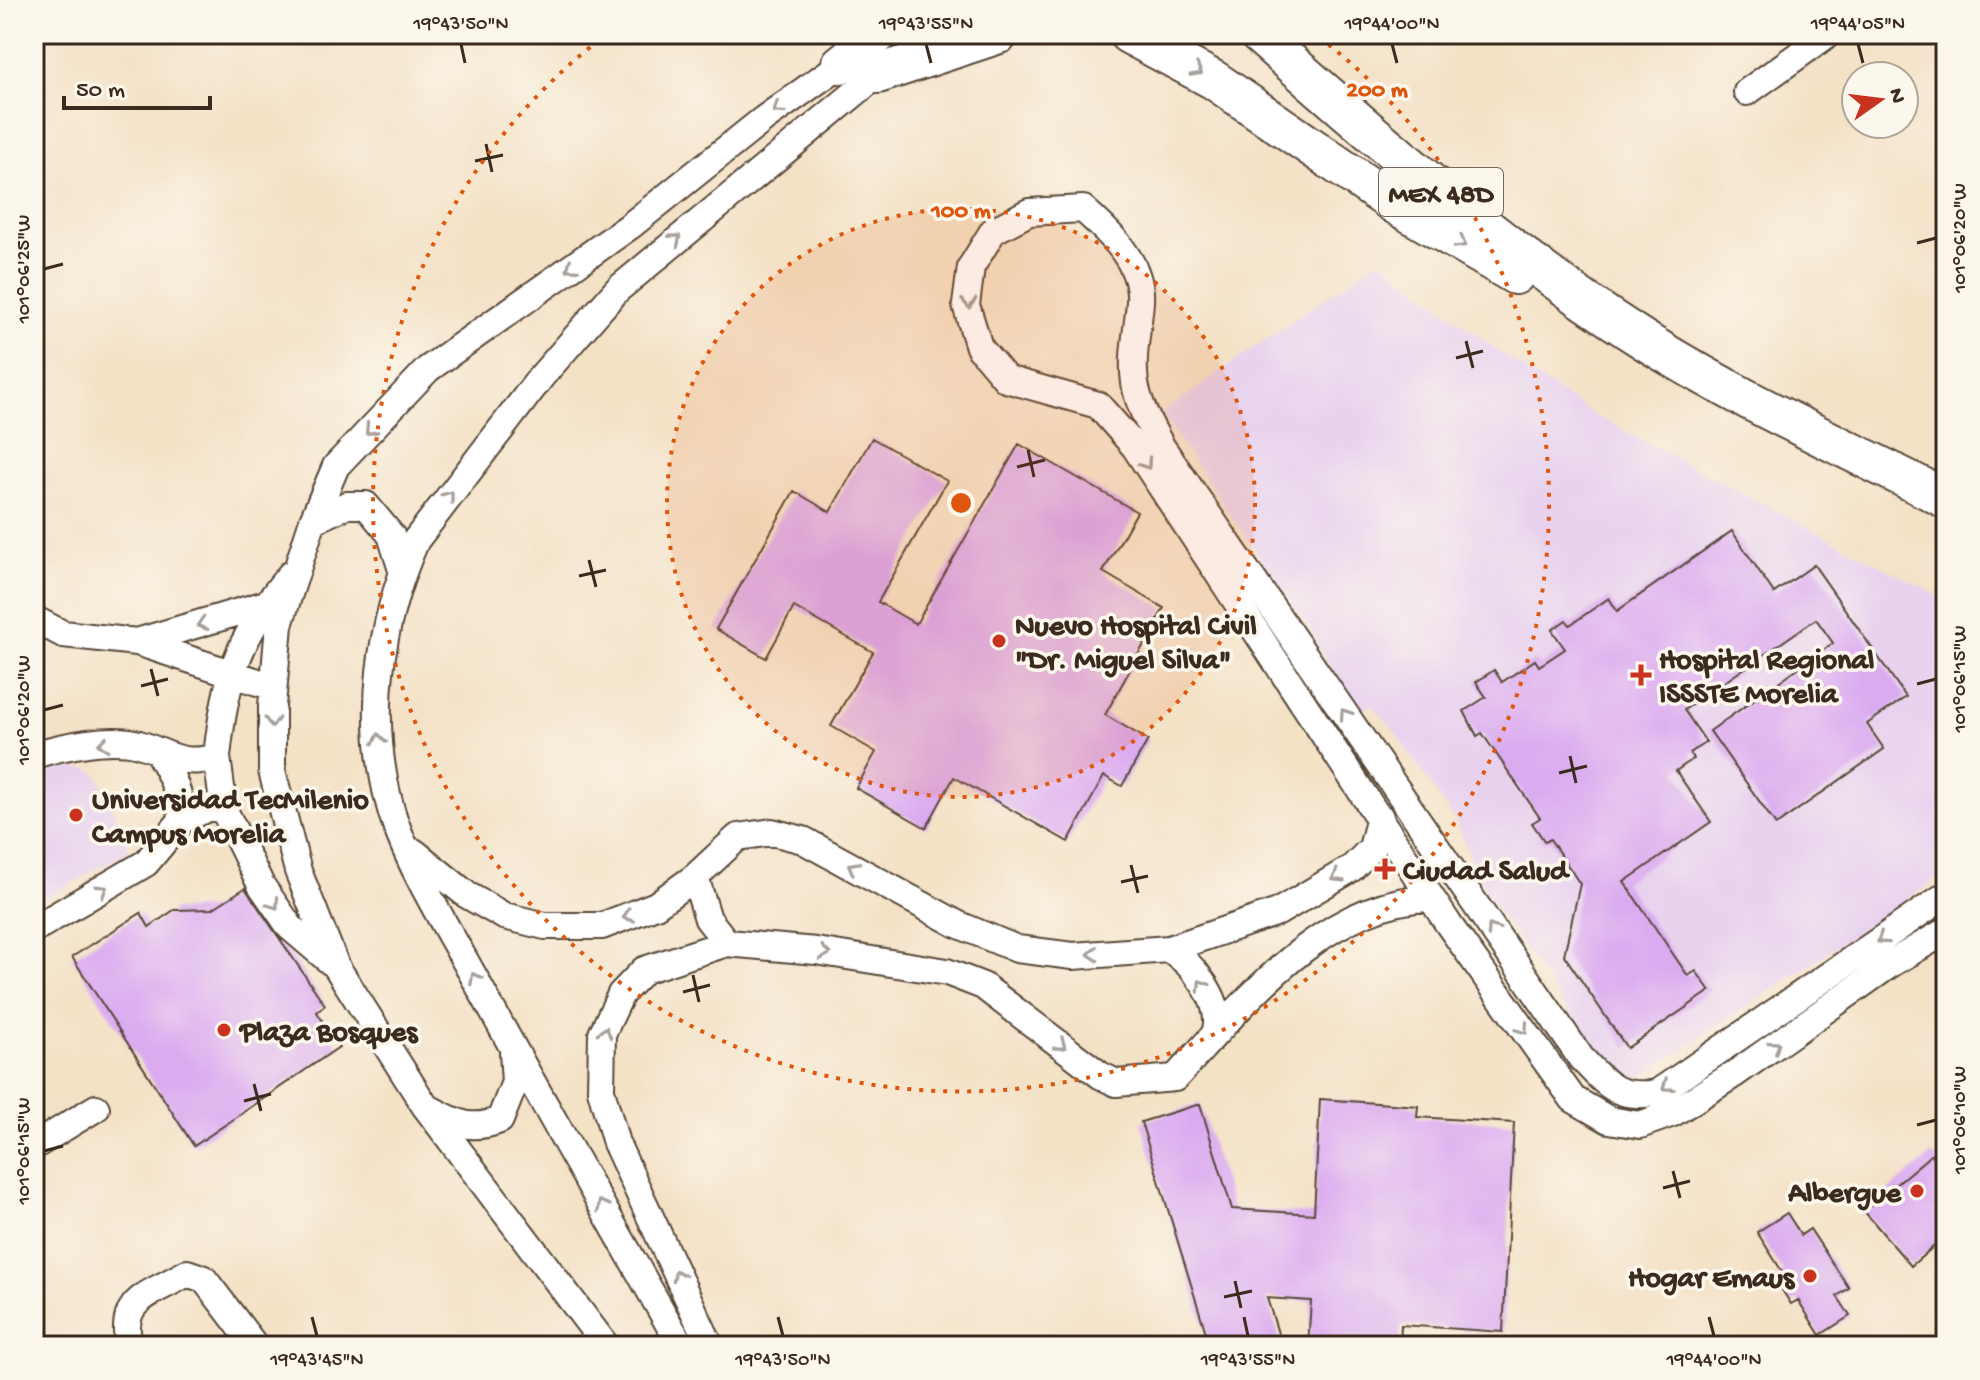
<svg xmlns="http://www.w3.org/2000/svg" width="1980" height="1380" viewBox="0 0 1980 1380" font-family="'Gochi Hand',sans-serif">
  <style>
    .built { fill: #e8d2ee }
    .building { fill: #dbabf0 }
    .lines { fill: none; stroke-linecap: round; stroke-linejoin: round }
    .minor-casing { stroke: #574637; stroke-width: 30 }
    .highway-casing { stroke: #574637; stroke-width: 42 }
    .minor { stroke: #fff; stroke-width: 26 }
    .highway { stroke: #fff; stroke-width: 38 }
    .oneway { stroke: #a79f9a }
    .ticks { fill: none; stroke: #3b2a1e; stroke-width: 3 }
    .ring { fill: none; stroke: #df570d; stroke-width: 4; stroke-dasharray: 4 8 }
    .poi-dot { fill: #c8321e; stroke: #fbf7ec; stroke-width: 3 }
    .labels { text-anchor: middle; stroke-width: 7; stroke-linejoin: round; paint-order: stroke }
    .shield { fill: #fbf7ec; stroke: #75685c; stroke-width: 2 }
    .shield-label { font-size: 28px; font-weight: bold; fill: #3b2a1e }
    .poi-label { font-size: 30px; font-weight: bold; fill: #3b2a1e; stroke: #fbf7ec; text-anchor: start }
    .centre { fill: #df570d; stroke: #fbf7ec; stroke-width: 4 }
    .ring-label { font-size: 24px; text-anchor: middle; font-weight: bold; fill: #df570d; stroke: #fbf7ec; stroke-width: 7; stroke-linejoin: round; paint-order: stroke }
    .neatline { fill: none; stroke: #3b2a1e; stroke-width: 3 }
    .ticks-label { font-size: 20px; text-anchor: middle; fill: #3b2a1e }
  </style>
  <rect width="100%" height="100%" fill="#fbf7ec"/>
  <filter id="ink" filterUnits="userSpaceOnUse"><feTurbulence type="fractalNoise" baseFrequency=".0125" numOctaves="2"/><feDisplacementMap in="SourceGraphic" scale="16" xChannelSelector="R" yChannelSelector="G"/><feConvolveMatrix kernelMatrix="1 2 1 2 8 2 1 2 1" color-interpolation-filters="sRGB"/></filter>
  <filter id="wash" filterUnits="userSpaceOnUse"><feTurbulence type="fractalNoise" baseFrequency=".006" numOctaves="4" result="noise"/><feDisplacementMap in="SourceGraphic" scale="32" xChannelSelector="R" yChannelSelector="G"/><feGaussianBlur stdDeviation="1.8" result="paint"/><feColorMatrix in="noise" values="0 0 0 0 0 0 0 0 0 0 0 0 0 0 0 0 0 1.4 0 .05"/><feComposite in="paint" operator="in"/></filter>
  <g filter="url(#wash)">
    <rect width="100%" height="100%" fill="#f4e2c7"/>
    <path class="built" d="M1380 259 1503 355 1594 415 1941 597 1946 604V873L1637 1080 1626 1081 1608 1069 1486 894 1455 821 1391 726 1372 705 1361 711 1316 645 1311 631 1161 414Z
      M55 766 86 768 97 774 130 851 34 904V771Z"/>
    <g id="blocks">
      <path class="building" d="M872 438 947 481 878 602 916 624 1019 444 1137 512 1103 572 1164 608 1105 715 1148 740 1122 786 1104 776 1068 842 954 777 926 828 856 788 876 752 831 726 873 652 794 607 766 658 716 629 794 491 830 512Z
        M1732 531 1774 593 1814 565 1906 697 1867 724 1884 749 1776 825 1710 731 1833 643 1816 619 1684 710 1706 742 1690 753 1693 759 1676 771 1711 822 1624 882 1688 976 1696 971 1710 991 1627 1048 1564 955 1580 884 1550 839 1545 842 1532 823 1540 818 1482 733 1477 736 1464 711 1486 697 1476 682 1494 670 1502 682 1535 660 1539 666 1565 649 1552 630 1566 620 1570 625 1609 598 1617 611Z
        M245 888 325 1005 317 1012 339 1047 194 1146 72 957 141 913 149 927 174 910 212 909Z
        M1320 1099 1418 1106 1417 1117 1514 1123 1503 1332 1401 1325 1400 1346H1308L1311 1301 1267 1298 1282 1346H1210L1141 1122 1200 1104 1232 1209 1314 1214Z
        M1932 1154 1946 1171V1236L1911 1266 1864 1211Z
        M1787 1213 1801 1235 1810 1229 1849 1288 1837 1296 1850 1316 1820 1335 1798 1300 1791 1304 1775 1279 1783 1273 1757 1232Z"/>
    </g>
  </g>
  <g filter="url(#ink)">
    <use href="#blocks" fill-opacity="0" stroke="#574637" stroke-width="2"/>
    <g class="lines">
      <g class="minor-casing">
        <path id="minor" d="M1747 92 1828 34
          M313 520 347 505H366L391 535 402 570
          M34 619 63 634 137 642 273 687
          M137 642 266 604
          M159 754C172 776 181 794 182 820
          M34 755C63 746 110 736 139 744 171 754 181 767 217 757 225 678 238 636 290 575
          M217 757 224 810
          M414 852 467 895 504 916 545 926H602L656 905 695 877 738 837 772 832 803 840 957 924 1017 949 1073 956 1169 949 1278 912 1352 868 1372 848 1380 817
          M695 877 708 919 727 943
          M1946 895 1657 1093C1617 1099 1608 1086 1581 1058L1161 446C1150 425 1139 407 1135 383 1131 356 1138 329 1140 302 1143 263 1109 232 1083 209L1029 212 993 231 971 267 966 305 979 347 1006 379 1098 405 1135 447 1449 925 1573 1099 1609 1120 1640 1125 1673 1113 1736 1073 1892 963 1946 931
          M34 929 146 863 182 820 210 807 224 810 261 885 290 927 331 962
          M1169 949C1193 964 1223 1001 1216 1030
          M432 1110C458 1124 472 1131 500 1120L515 1082 513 1052
          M34 1146 96 1108
          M129 1346C118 1298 150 1295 187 1273L204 1279 255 1346
          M606 1346 425 1106 336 966 298 871 272 771V706L279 625 313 520 336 466 428 369 630 226 764 119 841 64
          M681 1346C614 1226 545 1107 479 986 451 934 405 862 390 806 366 717 379 623 416 540L541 377 617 290 878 74
          M710 1346 616 1143 601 1090 602 1034 621 994 644 970 727 943 816 951 947 972 983 986 1100 1075 1116 1083 1175 1078C1243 1005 1323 901 1431 898"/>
      </g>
      <g class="highway-casing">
        <path id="highway" d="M1128 34 1214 80 1396 205 1515 275
          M1258 34C1379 140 1500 248 1636 335 1734 398 1843 446 1946 499
          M841 64 878 34
          M878 74 999 34"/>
      </g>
      <use href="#minor" class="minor"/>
      <use href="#highway" class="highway"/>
    </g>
    <defs><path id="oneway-chevron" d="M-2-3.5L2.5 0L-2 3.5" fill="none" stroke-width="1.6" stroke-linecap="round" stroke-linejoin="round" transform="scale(2)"/></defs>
    <g class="oneway">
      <use href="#oneway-chevron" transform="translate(1197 71) rotate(29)"/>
      <use href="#oneway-chevron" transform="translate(778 109) rotate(145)"/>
      <use href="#oneway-chevron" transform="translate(676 239) rotate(-40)"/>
      <use href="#oneway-chevron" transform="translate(1461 243) rotate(30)"/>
      <use href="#oneway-chevron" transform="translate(571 267) rotate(145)"/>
      <use href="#oneway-chevron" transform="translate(969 303) rotate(87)"/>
      <use href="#oneway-chevron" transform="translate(370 430) rotate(133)"/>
      <use href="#oneway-chevron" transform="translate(1146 464) rotate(56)"/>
      <use href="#oneway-chevron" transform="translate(449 496) rotate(-52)"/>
      <use href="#oneway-chevron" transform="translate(202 624) rotate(162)"/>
      <use href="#oneway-chevron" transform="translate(1345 714) rotate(-124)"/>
      <use href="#oneway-chevron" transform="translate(272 722) rotate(90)"/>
      <use href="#oneway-chevron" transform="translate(379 739) rotate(-98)"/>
      <use href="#oneway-chevron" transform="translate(103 744) rotate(173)"/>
      <use href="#oneway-chevron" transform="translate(853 867) rotate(-151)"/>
      <use href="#oneway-chevron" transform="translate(1337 877) rotate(149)"/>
      <use href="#oneway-chevron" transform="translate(102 890) rotate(-31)"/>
      <use href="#oneway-chevron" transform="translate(274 904) rotate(55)"/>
      <use href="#oneway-chevron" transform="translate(628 916) rotate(158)"/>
      <use href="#oneway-chevron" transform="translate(1492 929) rotate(-124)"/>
      <use href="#oneway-chevron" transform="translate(1882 939) rotate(146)"/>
      <use href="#oneway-chevron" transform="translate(825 953) rotate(8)"/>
      <use href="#oneway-chevron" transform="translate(1093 954) rotate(175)"/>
      <use href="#oneway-chevron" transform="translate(475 978) rotate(-119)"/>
      <use href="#oneway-chevron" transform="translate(1202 985) rotate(-123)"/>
      <use href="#oneway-chevron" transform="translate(1523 1029) rotate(55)"/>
      <use href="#oneway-chevron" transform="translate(605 1032) rotate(-74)"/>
      <use href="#oneway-chevron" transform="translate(1061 1045) rotate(37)"/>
      <use href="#oneway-chevron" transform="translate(1775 1046) rotate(-35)"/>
      <use href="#oneway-chevron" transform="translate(1667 1086) rotate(145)"/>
      <use href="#oneway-chevron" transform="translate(602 1205) rotate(-119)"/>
      <use href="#oneway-chevron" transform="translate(678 1275) rotate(-115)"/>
    </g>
  </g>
  <path class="ticks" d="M461 44 465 63M926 44 931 63M1392 44 1397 63M1858 44 1863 63M486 144 492 172M475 161 503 155M1917 243 1936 238M44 269 63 264M1466 341 1473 368M1456 358 1483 351M1028 450 1034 477M1017 467 1045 460M589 560 596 587M579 576 606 570M151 669 158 696M1917 684 1936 679M141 686 168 679M44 710 63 705M1570 756 1576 783M1559 773 1587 766M1131 865 1138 893M1121 882 1148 876M693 975 699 1002M683 992 710 985M254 1084 261 1111M244 1101 271 1094M1917 1125 1936 1120M44 1151 63 1146M1673 1171 1680 1198M1663 1188 1690 1181M1235 1281 1241 1308M1224 1297 1252 1291M312 1317 317 1336M778 1317 783 1336M1244 1317 1248 1336M1709 1317 1714 1336"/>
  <circle cx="961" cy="503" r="294" fill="#df570d" fill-opacity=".12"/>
  <g class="ring">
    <circle cx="961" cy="503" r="294"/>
    <path d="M1319 37A588 588 0 1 1 603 37"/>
  </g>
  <g class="poi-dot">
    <circle cx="999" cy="641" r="8"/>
    <path d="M1637 663h8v8h8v8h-8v8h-8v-8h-8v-8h8z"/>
    <circle cx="76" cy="815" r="8"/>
    <path d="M1381 857h8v8h8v8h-8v8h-8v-8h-8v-8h8z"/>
    <circle cx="224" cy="1030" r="8"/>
    <circle cx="1917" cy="1191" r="8"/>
    <circle cx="1810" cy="1276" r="8"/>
  </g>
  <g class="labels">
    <rect class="shield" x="1379" y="168" width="124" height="48" rx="6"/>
    <g class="shield-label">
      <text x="1441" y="202">MEX 48D</text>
    </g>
    <g class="poi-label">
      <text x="1015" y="634">Nuevo Hospital Civil<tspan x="1015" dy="34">"Dr. Miguel Silva"</tspan></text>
      <text x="1659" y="668">Hospital Regional<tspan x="1659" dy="34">ISSSTE Morelia</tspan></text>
      <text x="92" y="808">Universidad TecMilenio<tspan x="92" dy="34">Campus Morelia</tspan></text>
      <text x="1403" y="879">Ciudad Salud</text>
      <text x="240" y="1040">Plaza Bosques</text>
      <text x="1901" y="1201" text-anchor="end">Albergue</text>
      <text x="1794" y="1286" text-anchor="end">Hogar Emaus</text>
    </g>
  </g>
  <circle cx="961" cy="503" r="12" class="centre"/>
  <g class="ring-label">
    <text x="1377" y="96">200 m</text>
    <text x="961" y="217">100 m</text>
  </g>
  <rect width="1980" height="1380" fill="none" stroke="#fbf7ec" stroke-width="88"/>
  <g transform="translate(1880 100) rotate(76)"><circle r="38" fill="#fbf7ec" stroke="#aea59a" stroke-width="2"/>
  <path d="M0-6L14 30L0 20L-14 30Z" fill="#c8321e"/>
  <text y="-12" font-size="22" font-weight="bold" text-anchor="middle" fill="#3b2a1e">N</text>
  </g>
  <path d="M64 96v12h146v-12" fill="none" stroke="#3b2a1e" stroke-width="4"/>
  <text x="76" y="96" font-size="24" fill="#3b2a1e" stroke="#fbf7ec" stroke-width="6" paint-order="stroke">50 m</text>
  <rect x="44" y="44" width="1892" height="1292" class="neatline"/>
  <g class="ticks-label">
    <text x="461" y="29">19°43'50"N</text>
    <text x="926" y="29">19°43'55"N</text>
    <text x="1392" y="29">19°44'00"N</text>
    <text x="1858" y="29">19°44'05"N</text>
    <text transform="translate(1958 238) rotate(-90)" y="7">101°06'20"W</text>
    <text transform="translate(22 269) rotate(-90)" y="7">101°06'25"W</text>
    <text transform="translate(1958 679) rotate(-90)" y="7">101°06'15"W</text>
    <text transform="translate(22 710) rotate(-90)" y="7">101°06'20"W</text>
    <text transform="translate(1958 1120) rotate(-90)" y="7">101°06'10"W</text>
    <text transform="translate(22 1151) rotate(-90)" y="7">101°06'15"W</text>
    <text x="317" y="1365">19°43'45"N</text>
    <text x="783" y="1365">19°43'50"N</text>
    <text x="1248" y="1365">19°43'55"N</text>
    <text x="1714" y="1365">19°44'00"N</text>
  </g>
</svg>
